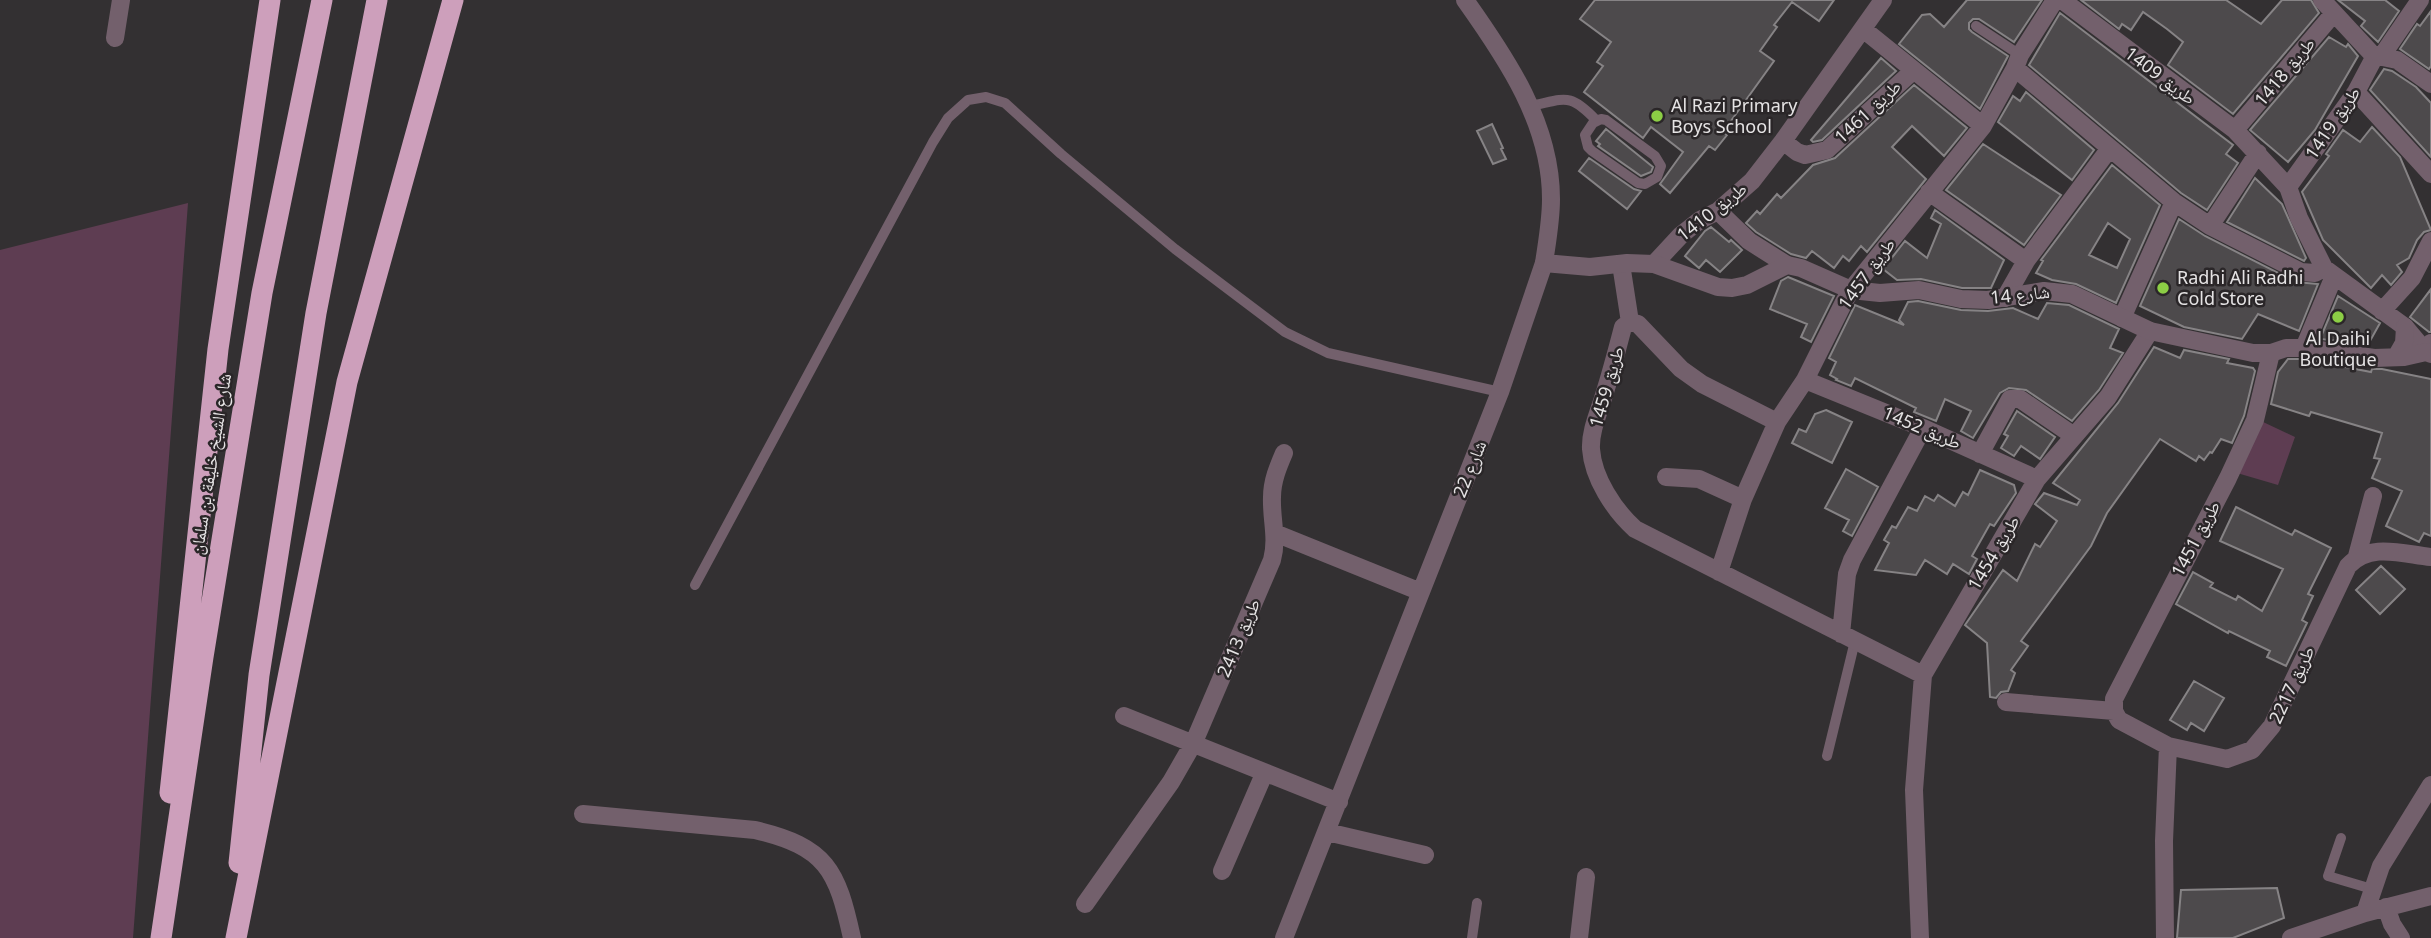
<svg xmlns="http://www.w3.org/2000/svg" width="2431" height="938" viewBox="0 0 2431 938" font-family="'Noto Sans','Noto Naskh Arabic',sans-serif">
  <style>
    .green { fill: #5e3d52 }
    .building { fill: #4d4a4c; stroke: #868385; stroke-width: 2; fill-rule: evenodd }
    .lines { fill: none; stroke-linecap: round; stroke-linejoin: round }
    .service { stroke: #73606c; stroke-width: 10 }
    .minor { stroke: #73606c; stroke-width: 18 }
    .tertiary { stroke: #73606c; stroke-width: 18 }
    .motorway { stroke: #cd9fbb; stroke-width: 21 }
    .poi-dot { fill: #8cce45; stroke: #2a2628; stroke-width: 2.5 }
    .labels { text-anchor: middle; stroke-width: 5; stroke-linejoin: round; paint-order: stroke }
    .street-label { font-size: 18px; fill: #e5e3e4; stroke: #2a2628 }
    .poi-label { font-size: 18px; fill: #e5e3e4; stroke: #2a2628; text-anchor: start }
  </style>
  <rect width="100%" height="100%" fill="#333032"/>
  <path class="green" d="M188 203 133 938H0V250Z
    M2261 421 2295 437 2278 485 2237 473Z"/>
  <path class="building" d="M1595 0H1834L1819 21 1792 2 1774 25 1777 27 1760 51 1774 61 1723 132 1727 135 1715 150 1709 146 1670 193 1660 184 1683 152 1651 127 1643 138 1584 92 1603 66 1597 62 1611 42 1580 19Z
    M1967 0H2042L2014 42 1979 19H1973L1969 23V29L1972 32 2008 56 1980 109 1899 44 1922 15 1930 14 1944 27Z
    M2081 0H2226L2261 24 2282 0H2311L2319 13 2233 114 2168 65 2183 42 2167 29 2143 12 2131 30 2122 24 2119 29Z
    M2338 0H2385L2399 11 2378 42 2361 26 2365 21Z
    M2431 11V66L2429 69 2400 49 2417 24 2420 26Z
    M2060 13 2233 145 2226 154 2238 163 2207 210 2181 193 2029 65Z
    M2329 37 2346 47 2348 44 2358 56 2315 130 2288 162 2250 130Z
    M1881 58 1896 71 1822 140 1813 142 1811 140Z
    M2384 69 2392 71 2416 87 2431 103V157L2370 90Z
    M1914 85 1967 128 1944 156 1912 126 1892 147 1926 179 1867 252 1861 246 1849 261 1843 256 1834 268 1812 251 1806 258 1791 254 1756 232 1746 223 1757 211 1760 214 1777 194 1781 198 1813 165 1835 158Z
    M2026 92 2094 150 2072 180 1998 122 2013 96 2020 101Z
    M1492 124 1503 148 1501 149 1506 159 1493 164 1477 131Z
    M2372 127 2400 157 2431 230 2424 232 2417 240 2409 258 2397 265 2402 272 2391 285 2382 275 2371 288 2323 240 2302 192 2329 156 2326 154 2343 130 2360 142Z
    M1606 129 1653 167 1651 172 1641 176 1598 146 1600 144 1596 141Z
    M1983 144 2061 195 2024 245 1946 190Z
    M1589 158 1634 189 1641 191 1627 209 1579 171Z
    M2112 165 2160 205 2116 303 2076 284 2052 280 2036 273 2043 261 2041 260ZM2108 223 2130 239 2117 268 2089 255Z
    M2255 178 2282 204 2306 258 2304 261 2227 222Z
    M1935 210 2004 260 1991 288H1962L1921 279 1897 280 1883 269 1905 241 1927 258 1941 224 1931 218Z
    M2179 219 2205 236 2296 282 2318 284 2299 331 2258 314 2242 339 2184 327 2140 306Z
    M1711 227 1729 242 1731 240 1742 250 1720 272 1706 260 1699 268 1685 256 1705 231Z
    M1788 277 1834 296 1811 342 1801 337 1807 324 1770 309 1781 281Z
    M2431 289V332H2429L2410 317Z
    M2338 296 2380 323 2370 341 2340 338 2339 341 2320 339Z
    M1918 301 1961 310 1988 311 2013 308 2038 319 2047 303 2069 305 2119 329 2110 348 2123 353 2099 390 2072 421 2026 390 2009 388 2000 393 1973 438 1961 431 1971 411 1945 399 1936 421 1914 412 1916 408 1855 378 1851 386 1836 380 1837 379 1830 375 1836 362 1829 358 1855 305 1904 325 1899 320 1908 302Z
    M2154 347 2180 358 2184 350 2229 359 2227 363 2253 368 2255 371 2244 416 2232 443 2221 439 2212 453 2210 452 2204 460 2199 456 2196 461 2160 439 2107 513 2091 546 2021 641 2028 646 2011 670 2015 673 2008 691 2001 692 1996 698 1990 697 1987 643 1965 625 2003 570 2017 581 2035 544 2040 547 2057 521 2035 504 2044 493 2077 505 2080 500 2053 483 2118 403Z
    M2288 359H2305L2371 372 2372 369H2382L2431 379V536L2424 533 2419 542 2386 526 2402 491 2372 478 2380 459 2374 458 2382 433 2311 412 2309 416 2271 404 2278 372Z
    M1826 410 1852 422 1832 463 1792 443 1799 429 1806 432 1815 414Z
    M2017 411 2055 437 2040 459 2021 446 2014 456 2001 448 2008 436 2004 434Z
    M1846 469 1878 487 1852 536 1843 531 1849 520 1825 508Z
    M1980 470 2014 485 2016 493 1994 526 1990 524 1972 556 1977 559 1969 574 1953 564 1947 574 1925 560 1916 575 1875 570 1889 543 1884 540 1892 526 1896 528 1908 507 1917 511 1925 496 1934 501 1938 495 1955 506 1963 492 1968 495Z
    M2236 507 2292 535 2295 530 2331 548 2308 594 2313 596 2302 620 2307 623 2286 666 2267 657 2270 651 2229 631 2228 633 2176 604 2193 572 2213 583 2210 587 2236 600 2238 596 2262 611 2283 569 2220 541Z
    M2381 566 2405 589 2380 614 2356 590Z
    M2194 681 2224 698 2204 731 2191 723 2187 730 2170 720Z
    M2277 888 2284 918 2233 938H2177L2181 890Z"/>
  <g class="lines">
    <path class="service" d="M1976 26 2020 55
      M1530 106C1566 99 1569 92 1596 120
      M1601 119 1606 120 1655 156 1661 166 1657 177 1645 184 1638 183 1592 151 1588 147 1585 135 1593 123Z
      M695 585 933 142 948 118 968 100 986 97 1005 103 1061 154 1175 249 1285 332 1328 353 1500 392
      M1827 756 1855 641
      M2341 838 2328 876 2372 889
      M1472 938 1477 903"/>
    <path class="minor" d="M2062 0 2235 130 2288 187 2299 218 2324 268 2405 327 2426 352 2431 343
      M2322 0 2373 55 2397 60 2431 84
      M1863 29 1983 126
      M115 38 121 0
      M2381 57 2420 0
      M2015 68 2174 202 2210 226 2301 272 2315 273 2324 268
      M2356 92 2431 174
      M2235 130 2334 13
      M1783 141 1797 152 1805 155 1827 150 1914 70
      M2288 187 2356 92 2375 56
      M1929 192 2026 261
      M1718 211 1749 241 1787 265
      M2210 226 2258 153
      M1621 264 1630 322
      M1654 264 1681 235 1700 220 1718 211 1752 181 1783 141 1883 0
      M2005 298 2026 261 2110 148
      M2382 311 2412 278 2431 241
      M2122 318 2174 202
      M2304 348 2334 276
      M2271 353 2255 420 2228 478 2114 699V711L2119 720 2168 746 2227 759 2252 750 2272 726 2348 566C2370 542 2402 554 2431 557
      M1805 380 1923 428 2037 479
      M1777 422 1702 384 1681 369 1638 324 1630 322 1623 327C1617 350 1611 373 1604 395 1599 412 1590 431 1591 449 1593 478 1614 510 1635 529L1923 675
      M1980 454 2010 399H2020L2074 436
      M1666 477 1699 479 1743 499
      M1275 533 1421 592
      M2357 556 2373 496
      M1719 572 1743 499 1777 422 1805 380 1844 302 1851 290 1983 126 2015 68 2020 55 2055 0
      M1841 634 1847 574 1852 560 1923 428
      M2006 702 2114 711
      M1124 716 1339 802
      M583 814 755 830C827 847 837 870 852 938
      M1327 832 1425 855
      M1222 871 1264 774
      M1085 904 1171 782 1194 742 1272 560C1278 538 1271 519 1272 497 1272 481 1278 467 1284 453
      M2386 907 2392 924 2401 938
      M2365 913 2381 866 2431 785
      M1284 938 1500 392 1544 263
      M1579 938 1586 877
      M1920 938 1914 790 1923 675 2037 479 2108 397 2150 331
      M2165 938 2164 841 2168 746
      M2291 938 2365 913 2431 896"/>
    <path class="tertiary" d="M1465 0C1507 59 1551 124 1551 199 1551 221 1547 242 1544 263L1590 267 1627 263 1654 264 1718 287 1732 288 1747 285 1787 265 1801 268 1851 290 1880 293 1919 290 1961 299 1988 300 2044 291 2072 294 2150 331 2253 353H2271L2286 348H2306L2374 358 2404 357 2426 352 2431 354
      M2396 357 2404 343 2405 327"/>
    <path class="motorway" d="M170 793 218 349 270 0
      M239 863 259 675 316 313 377 0
      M161 938 203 657 262 293 322 0
      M236 938 347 382 453 0"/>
  </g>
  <g class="poi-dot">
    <circle cx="1657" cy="116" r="7"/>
    <circle cx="2163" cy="288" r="7"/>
    <circle cx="2338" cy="317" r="7"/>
  </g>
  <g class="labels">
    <g class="street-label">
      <text transform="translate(2285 72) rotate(-50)" y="6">طريق 1418</text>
      <text transform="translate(2160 76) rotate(37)" y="6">طريق 1409</text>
      <text transform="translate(1868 112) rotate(-43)" y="6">طريق 1461</text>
      <text transform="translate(2333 123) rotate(-56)" y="6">طريق 1419</text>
      <text transform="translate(1712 212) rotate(-38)" y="6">طريق 1410</text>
      <text transform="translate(1867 274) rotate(-54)" y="6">طريق 1457</text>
      <text transform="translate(2020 295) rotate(-6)" y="6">شارع 14</text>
      <text transform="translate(1607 387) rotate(-74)" y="6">طريق 1459</text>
      <text transform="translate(1922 428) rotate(23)" y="6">طريق 1452</text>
      <text transform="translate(211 464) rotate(-81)" y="6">شارع الشيخ خليفة بن سلمان</text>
      <text transform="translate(1470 469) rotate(-68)" y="6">شارع 22</text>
      <text transform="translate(2196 539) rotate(-62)" y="6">طريق 1451</text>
      <text transform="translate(1994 553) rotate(-59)" y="6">طريق 1454</text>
      <text transform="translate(1239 638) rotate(-67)" y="6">طريق 2413</text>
      <text transform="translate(2292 685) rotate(-65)" y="6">طريق 2217</text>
    </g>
    <g class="poi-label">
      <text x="1671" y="112">Al Razi Primary<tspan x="1671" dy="21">Boys School</tspan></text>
      <text x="2177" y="284">Radhi Ali Radhi<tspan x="2177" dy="21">Cold Store</tspan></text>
      <text x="2338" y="345" text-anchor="middle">Al Daihi<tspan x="2338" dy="21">Boutique</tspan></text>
    </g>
  </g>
</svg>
